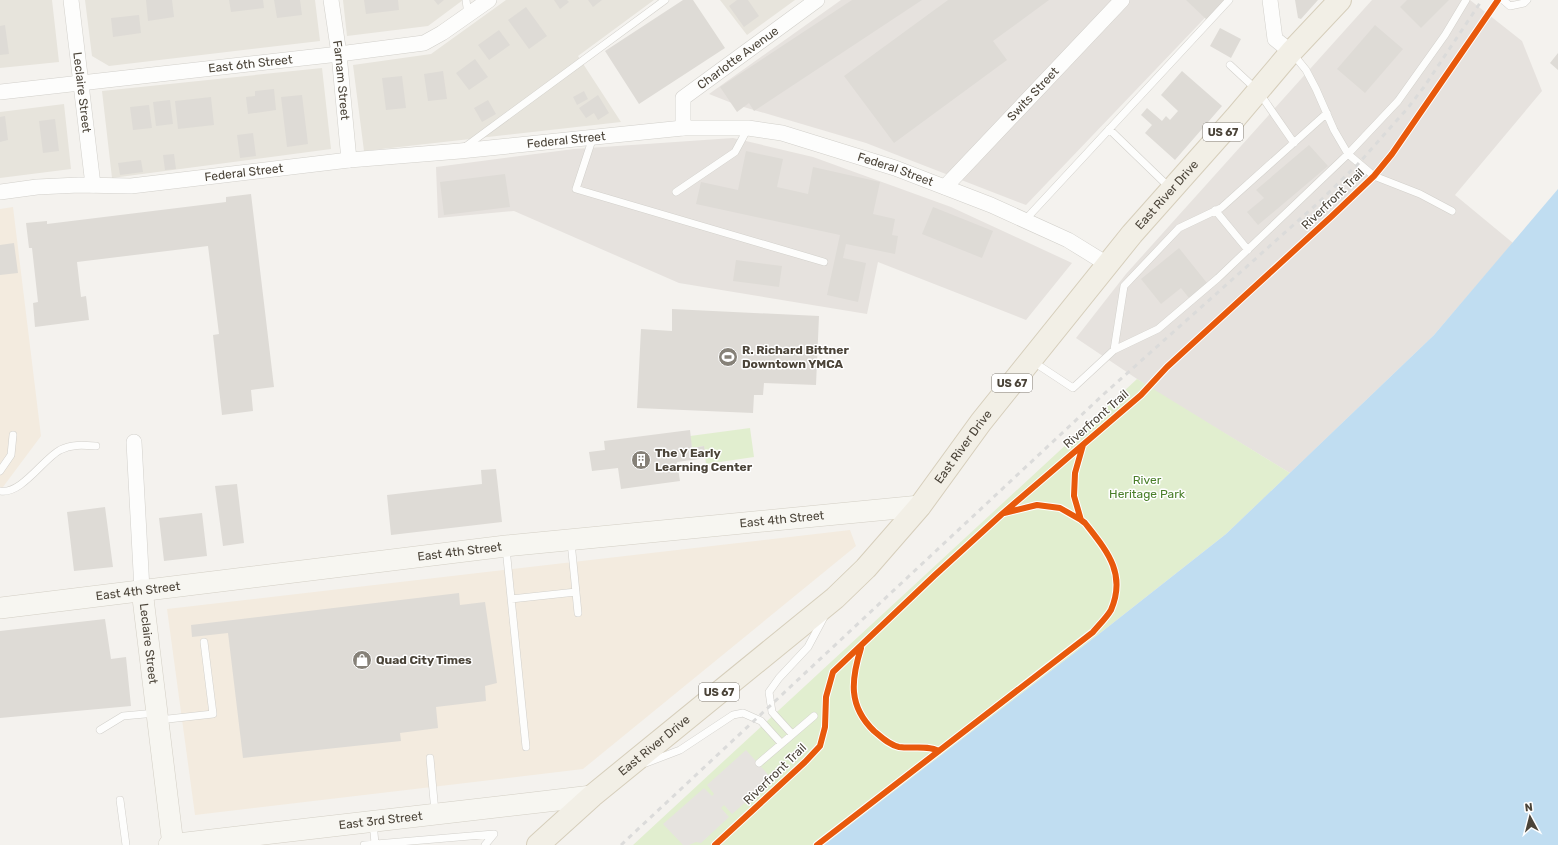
<svg xmlns="http://www.w3.org/2000/svg" width="1558" height="845" viewBox="0 0 1558 845" font-family="Rubik,sans-serif">
  <style>
    .residential { fill: #e7e4dc }
    .commercial { fill: #f3ebdf }
    .industrial { fill: #e6e2de }
    .green { fill: #e1eecf }
    .parking { fill: #e6e3df }
    .water { fill: #c0ddf1 }
    .building { fill: #dedbd6 }
    .lines { fill: none; stroke-linecap: round; stroke-linejoin: round }
    .lane-casing { stroke: #d2d0cb; stroke-width: 8 }
    .street-casing { stroke: #d2d0cb; stroke-width: 16 }
    .secondary-casing { stroke: #d3cfc5; stroke-width: 22 }
    .primary-casing { stroke: #d6cebb; stroke-width: 24 }
    .lane { stroke: #fdfdfc; stroke-width: 7 }
    .street { stroke: #fdfdfc; stroke-width: 15 }
    .secondary { stroke: #f7f6f1; stroke-width: 21 }
    .primary { stroke: #f2efe6; stroke-width: 22 }
    .rail { stroke: #dbdbda; stroke-width: 3; stroke-dasharray: 5 5; stroke-linecap: butt }
    .cycleway-casing { stroke: #fff; stroke-width: 8 }
    .cycleway { stroke: #e8590c; stroke-width: 6 }
    .labels { text-anchor: middle; stroke-width: 3; stroke-linejoin: round; paint-order: stroke }
    .shield { fill: #fff; stroke: #817c74; stroke-width: 1 }
    .shield-label { font-size: 11px; font-weight: bold; fill: #4b4439 }
    .street-label { font-size: 12px; fill: #4b4439; stroke: #fff }
    .poi-label { font-size: 12px; font-weight: bold; fill: #4b4439; stroke: #fff; text-anchor: start }
    .park-label { font-size: 12px; fill: #4a7f2a; stroke: #fff }
  </style>
  <rect width="100%" height="100%" fill="#f4f2ee"/>
  <path class="residential" d="M0 0H52L59 62 0 68Z
    M85 0H315L320 41 109 66 92 56Z
    M343 0H463L428 26 347 36Z
    M506 0H654L578 56 621 122 364 151 353 65 431 54Z
    M720 0H795L747 35Z
    M322 68 331 149 112 178 102 91Z
    M64 104 71 169 0 178V112Z"/>
  <path class="commercial" d="M13 207 41 436 0 491V209Z
    M850 530 856 546 583 769 195 815 167 609Z"/>
  <path class="industrial" d="M841 0H1222L1026 205 866 143 737 105 709 94Z
    M1372 0H1470L1522 41 1542 91 1455 195 1513 243 1434 335 1290 473 1158 393 1076 338 1126 274Z
    M733 138 813 157 951 207 1072 263 1026 320 878 262 867 314 679 283 514 211 438 218 436 167 574 149Z"/>
  <path class="green" d="M1137 379 1290 473 1226 534 1099 634 824 845H633Z
    M750 428 754 457 706 464 704 446 692 448 690 436Z"/>
  <path class="parking" d="M746 750 772 779 732 814 724 805 721 808 729 817 701 843 696 842 689 845H683L663 824 704 788 712 796 714 794 707 785Z"/>
  <path class="water" d="M1558 189V845H824L1099 634 1226 534 1434 335Z"/>
  <path class="building" d="M146 0H172L174 17 148 21Z
    M229 0H263L264 8 231 12Z
    M274 0H300L302 15 277 18Z
    M364 0H398L399 10 366 14Z
    M434 0H444L438 5Z
    M554 0H567L569 2 560 9Z
    M588 0H602L593 7Z
    M683 0H693L725 48 639 104 605 51Z
    M737 0H748L759 16 744 27 729 6Z
    M852 0H922L754 111 749 103 737 112 720 87Z
    M948 0H1049L993 41 1007 60 894 143 844 76Z
    M1186 0H1227L1207 20Z
    M1295 0H1318L1301 19 1298 18Z
    M1407 0H1449L1421 28 1400 7Z
    M526 7 547 36 529 49 508 20Z
    M139 15 141 33 113 37 111 18Z
    M5 25 9 54 0 55V26Z
    M1375 25 1403 49 1365 93 1337 69Z
    M1220 28 1241 39 1231 58 1210 46Z
    M499 30 510 45 489 60 478 45Z
    M1558 53V70L1550 63Z
    M475 59 488 77 469 90 456 73Z
    M443 71 447 99 428 101 424 74Z
    M1182 71 1222 106 1175 160 1145 133 1152 125 1141 115 1147 108 1162 121 1166 116 1170 120 1178 111 1161 95Z
    M402 76 406 108 386 110 382 78Z
    M274 89 276 110 248 114 246 97 255 96V91Z
    M584 91 588 99 577 105 573 97Z
    M302 95 308 144 287 147 281 97Z
    M598 95 609 113 598 120 594 113 586 118 579 108Z
    M211 97 214 125 178 129 175 101Z
    M170 100 173 124 156 126 153 102Z
    M488 100 496 114 482 122 474 108Z
    M149 105 152 128 133 130 130 107Z
    M5 116 8 140 0 142V117Z
    M55 119 59 151 43 153 39 121Z
    M253 133 256 156 240 158 237 135Z
    M1309 145 1328 166 1258 225 1247 212 1264 198 1256 190Z
    M746 151 783 159 777 187 808 194 813 167 880 182 873 214 895 219 892 235 898 236 895 254 846 244 843 258 866 263 858 302 827 295 840 235 696 204 701 182 738 190Z
    M174 154 176 169 165 170 163 155Z
    M141 160 143 172 120 175 118 163Z
    M505 174 510 207 444 215 440 182Z
    M251 194 274 387 251 390 253 411 222 415 213 335 219 334 208 246 77 262 81 297 86 296 89 320 35 327 33 303 38 302 32 248H29L26 223 47 221V224L226 202V197Z
    M933 207 993 231 982 258 922 234Z
    M14 243 18 273 0 275V245Z
    M1179 248 1207 283 1189 298 1181 288 1161 304 1141 279Z
    M736 260 782 266 779 287 733 281Z
    M672 309 819 316 816 385 764 383 763 395H754L753 413 637 408 641 329 672 331Z
    M690 430 692 448 704 446 706 458 677 462 680 481 621 489 618 468 592 471 589 452 605 450 604 441Z
    M496 469 502 522 391 535 387 495 482 484 481 470Z
    M237 484 244 543 223 546 215 486Z
    M105 507 113 567 74 571 67 512Z
    M202 513 207 556 164 561 159 518Z
    M459 593 460 605 485 602 497 683 485 686 486 701 436 707 438 728 400 733 401 741 243 758 228 633 192 637 191 625Z
    M105 619 111 659 126 657 131 706 0 718V631Z"/>
  <g class="lines">
    <g class="lane-casing">
      <path id="lane" d="M466 0 468 15
        M1503 0 1510 6 1524 3 1527 0
        M1293 54 1306 70 1316 89 1334 130 1348 154 1374 176 1420 194 1452 211
        M1230 65 1258 91 1294 143
        M1109 129 1170 188
        M593 137 576 189 824 262
        M465 147 665 0
        M676 192 735 152 748 128
        M1215 210 1248 250
        M1025 220 1229 0
        M1114 350 1124 286 1179 228 1221 208 1327 113
        M1032 361 1073 388 1114 350 1158 329 1218 278 1348 154 1398 101 1445 35 1466 0
        M0 471 11 455 13 435
        M0 491C21 495 43 459 60 450 72 444 83 445 96 446
        M571 542 578 613
        M506 548 526 747
        M511 599 576 592
        M159 720 213 714 204 642
        M100 730 123 716 156 713
        M792 734 772 712 769 692 779 678 808 647 825 615
        M430 758 435 812
        M646 763 680 750 733 715 743 713 761 721 781 743
        M759 763 814 716
        M120 800 126 845
        M373 823 375 843
        M364 845 494 834 485 845"/>
    </g>
    <g class="street-casing">
      <g id="street">
        <path id="s1" d="M71 0 93 185"/>
        <path id="s2" d="M331 0 339 54 349 160"/>
        <path d="M1270 0 1275 39 1291 52"/>
        <path id="s3" d="M0 92 339 54 424 43 442 33 489 0"/>
        <path id="s4" d="M683 128V98L817 0"/>
        <path id="s5" d="M945 187 1122 0"/>
        <path id="s6" d="M0 192 37 187 79 185 131 186 349 160 460 151 683 128H748L782 133 895 168 991 205 1068 240 1107 264"/>
        <path d="M134 442 142 590"/>
      </g>
    </g>
    <g class="secondary-casing">
      <g id="secondary">
        <path id="s7" d="M142 590 173 845"/>
        <path id="s8" d="M0 608 506 546 920 506"/>
        <path id="s9" d="M169 845 592 796"/>
      </g>
    </g>
    <g class="primary-casing">
      <g id="primary">
        <path id="s10" d="M538 845 592 796 835 598 866 568 920 506 981 422 1132 234 1236 117 1291 52 1340 0"/>
      </g>
    </g>
    <use href="#lane" class="lane"/>
    <use href="#street" class="street"/>
    <use href="#secondary" class="secondary"/>
    <use href="#primary" class="primary"/>
    <path class="rail" d="M621 845 1105 393 1318 203 1358 164 1407 109 1424 87 1482 0"/>
    <g class="cycleway-casing">
      <path id="cycleway" d="M1004 513 1037 505 1060 508 1081 520
        M861 648C851 680 848 706 874 731 881 737 889 745 899 747 913 749 927 745 939 751
        M715 845 805 762 820 746 825 727 826 697 833 672 935 575 1002 514 1141 395 1167 367 1332 216 1374 176 1392 154 1498 0
        M817 845 1093 632C1099 625 1107 617 1111 610 1127 573 1106 550 1085 523L1081 520 1074 496 1075 473 1083 445"/>
    </g>
    <use href="#cycleway" class="cycleway"/>
  </g>
  <defs>
    <g id="stadium-disc" transform="scale(1)"><circle r="9.5" fill="#868178" stroke="#fff"/><path d="M0-5a6.5 5 0 1 0 0 10a6.5 5 0 1 0 0-10ZM-3.5-1.8h7v3.6h-7Z" fill="#fff"/></g>
    <g id="building-disc" transform="scale(1)"><circle r="9.5" fill="#868178" stroke="#fff"/><path d="M-4-6H4V6H1V3H-1V6H-4ZM-2.5-4.3h1.7v1.8h-1.7ZM.8-4.3h1.7v1.8H.8ZM-2.5-1h1.7V.8h-1.7ZM.8-1h1.7V.8H.8Z" fill="#fff"/></g>
    <g id="shop-disc" transform="scale(1)"><circle r="9.5" fill="#868178" stroke="#fff"/><path d="M-5-2.5h2.3a2.7 3.5 0 0 1 5.4 0H5L5.5 6h-11ZM-1.5-2.5h3a1.5 2.3 0 0 0-3 0Z" fill="#fff"/></g>
  </defs>
  <g fill-rule="evenodd">
    <use href="#stadium-disc" x="728" y="357"/>
    <use href="#building-disc" x="641" y="460"/>
    <use href="#shop-disc" x="362" y="660"/>
  </g>
  <g class="labels">
    <g class="shield">
      <rect x="1203" y="123" width="40" height="18" rx="3"/>
      <rect x="992" y="374" width="40" height="18" rx="3"/>
      <rect x="699" y="683" width="40" height="18" rx="3"/>
    </g>
    <g class="shield-label">
      <text x="1223" y="136">US 67</text>
      <text x="1012" y="387">US 67</text>
      <text x="719" y="696">US 67</text>
    </g>
    <g class="street-label">
      <text dy="4" stroke="none"><textPath href="#s4" startOffset="98">Charlotte Avenue</textPath></text>
      <text dy="4" stroke="none"><textPath href="#s3" startOffset="252">East 6th Street</textPath></text>
      <text dy="4" stroke="none"><textPath href="#s2" startOffset="81">Farnam Street</textPath></text>
      <text dy="4" stroke="none"><textPath href="#s1" startOffset="93">Leclaire Street</textPath></text>
      <text dy="4" stroke="none"><textPath href="#s5" startOffset="128">Swits Street</textPath></text>
      <text dy="4" stroke="none"><textPath href="#s6" startOffset="569">Federal Street</textPath></text>
      <text dy="4" stroke="none"><textPath href="#s6" startOffset="905">Federal Street</textPath></text>
      <text dy="4" stroke="none"><textPath href="#s6" startOffset="245">Federal Street</textPath></text>
      <text dy="4" stroke="none"><textPath href="#s10" startOffset="909">East River Drive</textPath></text>
      <text transform="translate(1333 199) rotate(-44)" y="4">Riverfront Trail</text>
      <text transform="translate(1096 419) rotate(-41)" y="4">Riverfront Trail</text>
      <text dy="4" stroke="none"><textPath href="#s10" startOffset="585">East River Drive</textPath></text>
      <text dy="4" stroke="none"><textPath href="#s8" startOffset="787">East 4th Street</textPath></text>
      <text dy="4" stroke="none"><textPath href="#s8" startOffset="463">East 4th Street</textPath></text>
      <text dy="4" stroke="none"><textPath href="#s8" startOffset="139">East 4th Street</textPath></text>
      <text dy="4" stroke="none"><textPath href="#s7" startOffset="54">Leclaire Street</textPath></text>
      <text dy="4" stroke="none"><textPath href="#s10" startOffset="153">East River Drive</textPath></text>
      <text transform="translate(775 774) rotate(-44)" y="4">Riverfront Trail</text>
      <text dy="4" stroke="none"><textPath href="#s9" startOffset="213">East 3rd Street</textPath></text>
    </g>
    <g class="poi-label">
      <text x="742" y="354">R. Richard Bittner<tspan x="742" dy="14">Downtown YMCA</tspan></text>
      <text x="655" y="457">The Y Early<tspan x="655" dy="14">Learning Center</tspan></text>
      <text x="376" y="664">Quad City Times</text>
    </g>
    <g class="park-label">
      <text x="1147" y="484">River<tspan x="1147" dy="14">Heritage Park</tspan></text>
    </g>
  </g>
  <g transform="translate(1530 817) rotate(353)" stroke="#ffffff" stroke-width="3" paint-order="stroke">
  <path d="M0-3L7 15L0 10L-7 15Z" fill="#4b4439"/>
  <text y="-6" font-size="11" font-weight="bold" text-anchor="middle" fill="#4b4439">N</text>
  </g>
</svg>
